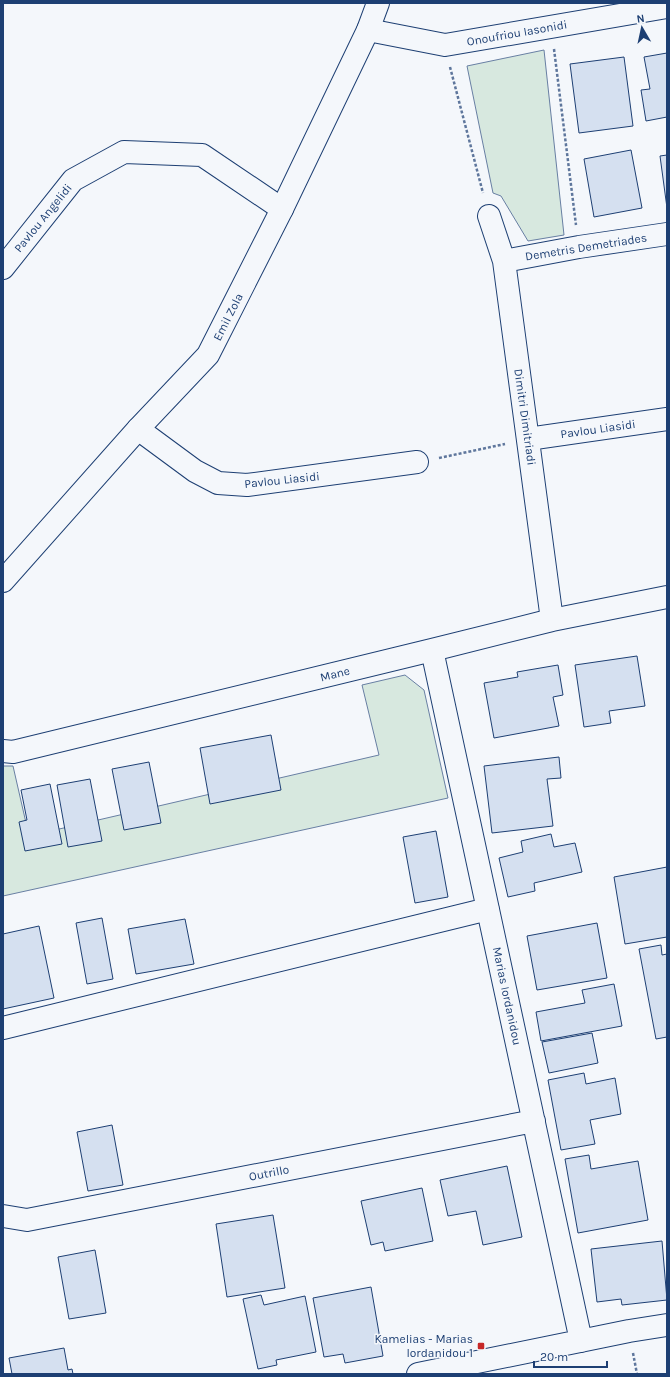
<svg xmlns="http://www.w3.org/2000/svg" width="670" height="1377" viewBox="0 0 670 1377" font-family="Karla,sans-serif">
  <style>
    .green { fill: #d7e8df; stroke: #687fa3 }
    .building { fill: #d5e0f0; stroke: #1d3f73 }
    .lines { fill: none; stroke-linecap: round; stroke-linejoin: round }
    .street-casing { stroke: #1d3f73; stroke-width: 24 }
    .secondary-casing { stroke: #1d3f73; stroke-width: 24 }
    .path { stroke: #5e769c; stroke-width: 2.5; stroke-dasharray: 3 2; stroke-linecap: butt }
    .street { stroke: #f4f7fb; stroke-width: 22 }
    .secondary { stroke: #f4f7fb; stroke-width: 22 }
    .poi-dot { fill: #c62828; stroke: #f4f7fb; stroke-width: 1.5 }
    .labels { text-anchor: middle; stroke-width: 3; stroke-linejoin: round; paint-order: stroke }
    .street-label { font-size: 12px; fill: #1d3f73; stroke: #f4f7fb }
    .poi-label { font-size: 12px; fill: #1d3f73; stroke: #f4f7fb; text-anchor: end }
  </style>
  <rect width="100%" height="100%" fill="#f4f7fb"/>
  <path class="green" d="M544 50 564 235 528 241 501 196 493 193 467 66Z
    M405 675 424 690 448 798 3 896V766H13L29 836 379 755 362 685Z"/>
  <path class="building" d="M667 53V117L646 121 641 90 650 89 644 57Z
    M624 57 633 126 579 133 570 64Z
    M631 150 642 208 594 217 584 159Z
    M667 155V208L660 156Z
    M637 656 645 706 609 711 611 723 584 727 575 665Z
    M558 665 563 695 553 697 559 726 494 738 484 683 518 677 517 672Z
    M271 735 281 790 210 804 200 748Z
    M559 757 561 778 547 779 553 826 492 833 484 766Z
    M149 762 161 823 124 830 112 769Z
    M90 779 102 841 68 847 57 785Z
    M50 784 62 844 25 851 19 822 27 820 21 790Z
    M436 831 448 897 415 903 403 837Z
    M551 834 554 847 575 843 582 872 534 883 535 891 508 897 499 858 523 852 521 841Z
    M667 867V937L625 944 614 877Z
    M102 918 113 979 87 984 76 923Z
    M185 919 194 964 136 974 128 929Z
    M597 923 607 978 537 990 527 936Z
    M39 926 54 998 3 1009V934Z
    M661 945 662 955 667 954V1037L656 1039 639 949Z
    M614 984 622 1026 541 1041 536 1012 585 1003 582 990Z
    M592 1033 598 1063 549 1073 542 1042Z
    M584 1073 586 1084 615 1078 621 1114 590 1120 595 1144 561 1150 548 1080Z
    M112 1125 123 1185 88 1191 77 1132Z
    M589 1155 591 1169 638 1161 648 1220 578 1233 565 1159Z
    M507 1166 522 1237 483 1245 476 1211 448 1216 440 1180Z
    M422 1188 433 1241 385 1251 383 1242 371 1245 361 1201Z
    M273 1215 285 1288 227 1297 216 1224Z
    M662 1241 667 1300 622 1305 621 1299 597 1302 591 1249Z
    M95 1250 106 1313 69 1319 58 1257Z
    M371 1287 383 1356 345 1363 343 1354 324 1357 313 1298Z
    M261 1295 264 1305 305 1296 316 1352 276 1360 277 1365 258 1369 243 1299Z
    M64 1348 68 1370 72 1369 73 1374H12L9 1358Z"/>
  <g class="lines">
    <g class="street-casing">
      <path id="street" d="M368 30 445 45 667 7
        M489 216 504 261 552 620
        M504 261 579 247 667 234
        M3 268 73 180 124 152 202 155 282 209
        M138 429 195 471 218 483 247 485 417 462
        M528 439 667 419
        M432 650 581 1341
        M3 751 13 752 432 650 552 620 667 597
        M3 1028 488 909
        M3 1216 27 1220 534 1121
        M418 1374 629 1331 667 1325"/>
    </g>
    <g class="secondary-casing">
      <path id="secondary" d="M3 581 138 429 208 355 282 209 368 30 378 3"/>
    </g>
    <path class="path" d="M554 49 576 225
      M450 67 483 193
      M439 458 505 444
      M633 1353 637 1374"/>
    <use href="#street" class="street"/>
    <use href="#secondary" class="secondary"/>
  </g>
  <rect class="poi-dot" x="477" y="1342" width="8" height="8" rx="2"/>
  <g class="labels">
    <g class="street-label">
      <text transform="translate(517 33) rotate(-10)" y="4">Onoufriou Iasonidi</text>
      <text transform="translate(43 218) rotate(-51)" y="4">Pavlou Angelidi</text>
      <text transform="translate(586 247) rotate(-9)" y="4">Demetris Demetriades</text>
      <text transform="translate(228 317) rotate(-63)" y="4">Emil Zola</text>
      <text transform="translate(525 417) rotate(82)" y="4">Dimitri Dimitriadi</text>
      <text transform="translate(598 429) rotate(-8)" y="4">Pavlou Liasidi</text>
      <text transform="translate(282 480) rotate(-6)" y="4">Pavlou Liasidi</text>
      <text transform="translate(335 674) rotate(-14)" y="4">Mane</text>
      <text transform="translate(507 996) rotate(78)" y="4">Marias Iordanidou</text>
      <text transform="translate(269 1173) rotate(-11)" y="4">Outrillo</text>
    </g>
    <g class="poi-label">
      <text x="473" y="1343">Kamelias - Marias<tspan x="473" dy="14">Iordanidou 1</tspan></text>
    </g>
  </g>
  <rect width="670" height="1377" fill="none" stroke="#1d3f73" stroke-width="8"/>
  <g transform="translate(642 28) rotate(351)" stroke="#f4f7fb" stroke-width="3" paint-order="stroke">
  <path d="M0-3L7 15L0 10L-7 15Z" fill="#1d3f73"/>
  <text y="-6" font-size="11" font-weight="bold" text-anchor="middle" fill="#1d3f73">N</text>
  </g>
  <path d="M534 1361v6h73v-6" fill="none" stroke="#1d3f73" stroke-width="2"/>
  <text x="540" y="1361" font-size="12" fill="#1d3f73" stroke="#f4f7fb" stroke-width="3" paint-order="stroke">20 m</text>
</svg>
